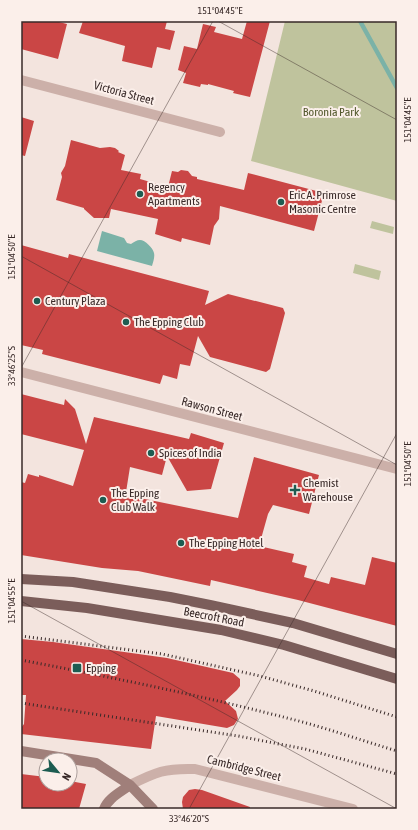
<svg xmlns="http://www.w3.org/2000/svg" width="418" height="830" viewBox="0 0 418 830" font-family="'Asap Condensed',sans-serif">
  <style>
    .green { fill: #bfc39d }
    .water { fill: #7bb2a7 }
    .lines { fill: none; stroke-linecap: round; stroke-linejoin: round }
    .stream { stroke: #7bb2a7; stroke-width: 4.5 }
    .building { fill: #ca4645 }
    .street { stroke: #ccb0a9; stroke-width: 10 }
    .secondary { stroke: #a07f7a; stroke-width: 10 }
    .primary { stroke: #7b5d5a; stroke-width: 10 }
    .rail { stroke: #392a29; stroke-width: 3; stroke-dasharray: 1 3; stroke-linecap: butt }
    .ticks { fill: none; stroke: #392a29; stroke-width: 1; stroke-opacity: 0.45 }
    .poi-dot { fill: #1d5c51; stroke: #fbefea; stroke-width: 1.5 }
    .labels { text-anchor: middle; stroke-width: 4; stroke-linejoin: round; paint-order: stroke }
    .street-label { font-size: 12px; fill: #392a29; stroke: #fbefea }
    .park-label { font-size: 12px; fill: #52582c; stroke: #fbefea }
    .poi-label { font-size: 12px; fill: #392a29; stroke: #fbefea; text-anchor: start }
    .neatline { fill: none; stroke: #392a29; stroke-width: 1.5 }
    .ticks-label { font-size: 10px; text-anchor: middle; fill: #392a29 }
  </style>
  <rect width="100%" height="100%" fill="#f3e4de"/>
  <path class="green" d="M285 21H397V201L251 161Z
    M372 221 394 227 393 234 370 228Z
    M355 264 381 271 379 280 353 273Z"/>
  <path class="water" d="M102 231 124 238 127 243 131 244C134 242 137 240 140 240 145 240 153 248 154 253 155 257 153 262 152 266L97 251Z"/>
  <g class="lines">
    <path class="stream" d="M360 21 397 88"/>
  </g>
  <path class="building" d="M21 21H55L67 24 58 59 21 49Z
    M83 21H167L165 29 175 31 170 50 157 47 152 68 122 61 125 46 79 33Z
    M247 21H270L250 97 233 93 234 91 208 84V85L201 84 200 87 183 83 186 73 178 70 184 46 197 49 203 24 216 27 214 32 242 39Z
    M21 117 34 121 25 156 21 155Z
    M71 140 100 148 110 147 115 148 119 151 118 152 125 155 121 170 141 174 140 179 168 187 172 171 178 172 181 170 188 171 192 176 197 177V179L244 190 248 173 324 193 314 231 220 206 219 219 214 226 210 245 182 238 181 242 155 234 158 219 111 209 109 218H94L84 209V208L56 200 62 177 61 173 65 166Z
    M21 245 68 258 69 254 209 291 205 305 228 294 283 308 285 313 270 369 266 372 210 357 198 336 190 366 180 364 177 379 163 375 160 384 42 354 43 350 21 345Z
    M21 394 64 405 65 399 75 409 86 444 94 417 189 439 191 433 224 443 211 489 187 491 167 456 162 475 130 467 126 492 130 493V496L238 518 254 457 319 475 309 514 273 505 268 514 259 546 294 554 292 562 307 566 304 577 329 584 331 577 365 585 372 557 397 563V626L298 600 211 580 210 586 138 571 102 568 21 555V482L25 483 28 474 39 477V475L73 486 84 450 21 434Z
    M21 639 53 642 167 658 233 673 240 679V686L237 690 225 701 236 711 238 719 234 725 227 728 156 716 151 749 21 734V728L24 724 26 695H21Z
    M21 774 46 777V784H70V781L86 784 79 809H21Z
    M195 789 202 790 250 807V809H183L182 802 183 797 189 790Z"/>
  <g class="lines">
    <path class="street" d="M21 80 220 132
      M21 372 397 469
      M130 785C156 772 165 768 195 769L353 809"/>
    <path class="secondary" d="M21 751 96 763 130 785 153 809
      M104 809C108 798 121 792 130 785"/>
    <path class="primary" d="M21 579 73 582 170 597 210 605 293 623 397 654
      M21 601 87 608 221 630 284 645 397 679"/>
    <path class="rail" d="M21 636 162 654 260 676 314 691 397 717
      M21 660C110 677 199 695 287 718 324 727 360 740 397 751
      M21 703 238 736 305 749 397 774"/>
  </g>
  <path class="ticks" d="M218 21 397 120M21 256 397 465M21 368 213 21M21 601 397 809M189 809 397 433"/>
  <g class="poi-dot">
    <circle cx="140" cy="194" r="4"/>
    <circle cx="281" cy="202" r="4"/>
    <circle cx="37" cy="301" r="4"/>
    <circle cx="126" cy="322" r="4"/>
    <circle cx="151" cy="453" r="4"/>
    <path d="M293 484h4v4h4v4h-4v4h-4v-4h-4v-4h4z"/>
    <circle cx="103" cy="500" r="4"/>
    <circle cx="181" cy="543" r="4"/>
    <rect x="72" y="663" width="10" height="10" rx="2"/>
  </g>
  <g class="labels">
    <g class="street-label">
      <text transform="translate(124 93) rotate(15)" y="4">Victoria Street</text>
      <text transform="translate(212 409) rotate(15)" y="4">Rawson Street</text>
      <text transform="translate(214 617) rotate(11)" y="4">Beecroft Road</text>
      <text transform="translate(244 768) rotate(14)" y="4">Cambridge Street</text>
    </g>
    <g class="park-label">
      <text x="331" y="116">Boronia Park</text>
    </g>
    <g class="poi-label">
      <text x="148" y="191">Regency<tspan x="148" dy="14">Apartments</tspan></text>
      <text x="289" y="199">Eric A. Primrose<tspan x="289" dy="14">Masonic Centre</tspan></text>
      <text x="45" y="305">Century Plaza</text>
      <text x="134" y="326">The Epping Club</text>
      <text x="159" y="457">Spices of India</text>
      <text x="303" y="487">Chemist<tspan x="303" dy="14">Warehouse</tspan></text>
      <text x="111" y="497">The Epping<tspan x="111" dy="14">Club Walk</tspan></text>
      <text x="189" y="547">The Epping Hotel</text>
      <text x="86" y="672">Epping</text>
    </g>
  </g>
  <rect width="418" height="830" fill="none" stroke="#fbefea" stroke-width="44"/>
  <g transform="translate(58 772) rotate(119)"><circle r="19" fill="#fbefea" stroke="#ada09d"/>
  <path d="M0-3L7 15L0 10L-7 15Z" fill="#1d5c51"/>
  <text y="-6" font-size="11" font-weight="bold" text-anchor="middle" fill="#392a29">N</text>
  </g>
  <rect x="22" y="22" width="374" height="786" class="neatline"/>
  <g class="ticks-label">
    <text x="220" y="14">151°04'45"E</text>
    <text transform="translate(407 120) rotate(-90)" y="4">151°04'45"E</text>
    <text transform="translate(11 257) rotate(-90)" y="4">151°04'50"E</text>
    <text transform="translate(11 366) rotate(-90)" y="4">33°46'25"S</text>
    <text transform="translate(407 464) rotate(-90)" y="4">151°04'50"E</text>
    <text transform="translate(11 601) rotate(-90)" y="4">151°04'55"E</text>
    <text x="189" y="822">33°46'20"S</text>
  </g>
</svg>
